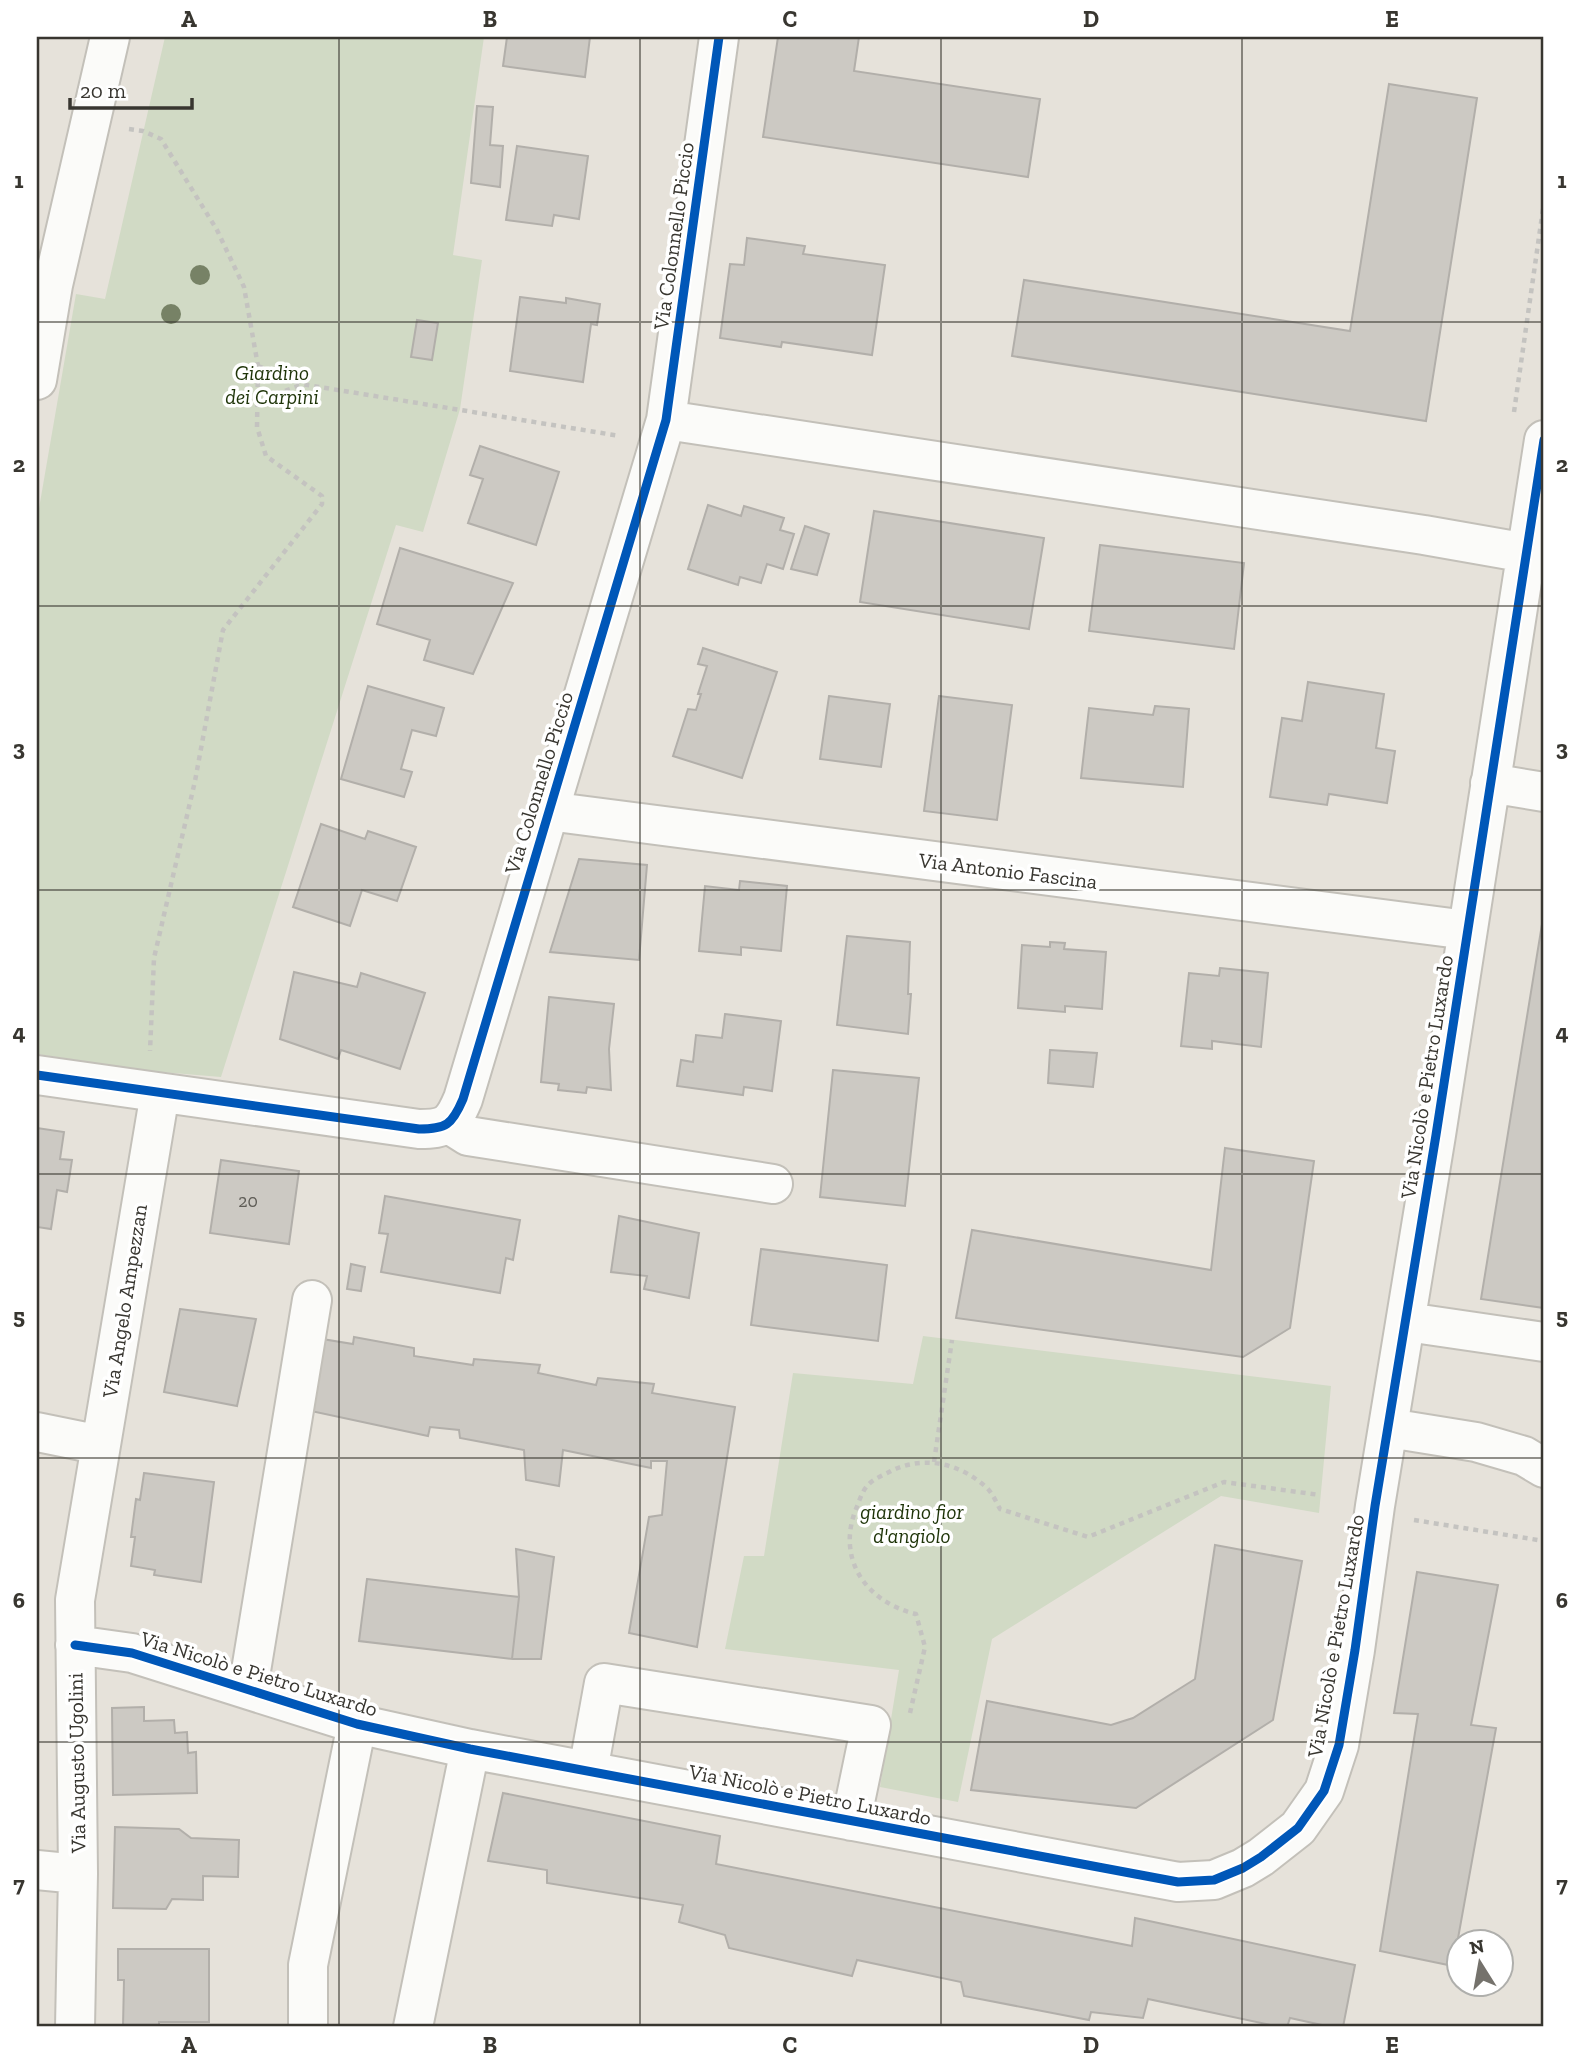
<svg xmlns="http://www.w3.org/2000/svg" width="1581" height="2064" viewBox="0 0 1581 2064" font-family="'Zilla Slab',serif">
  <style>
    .green { fill: #d1dac5 }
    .building { fill: #ccc9c3; stroke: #b2afaa; stroke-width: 2 }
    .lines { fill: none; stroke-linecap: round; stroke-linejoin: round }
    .minor-casing { stroke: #c3c0b9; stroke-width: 42 }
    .path { stroke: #c4c3c0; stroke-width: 4.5; stroke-dasharray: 5 5; stroke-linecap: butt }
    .minor { stroke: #fbfbf9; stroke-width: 38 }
    .cycleway-casing { stroke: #fff; stroke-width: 13 }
    .cycleway { stroke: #0057b8; stroke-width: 9 }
    .tree { fill: #778266 }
    .grid { fill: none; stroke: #383630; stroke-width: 2; stroke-opacity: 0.55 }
    .labels { text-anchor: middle; stroke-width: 7; stroke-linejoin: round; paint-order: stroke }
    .number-label { font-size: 18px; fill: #5e5c56 }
    .street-label { font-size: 21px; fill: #383630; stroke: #fff }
    .park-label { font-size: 21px; font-style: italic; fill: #1d3307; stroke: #fff }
    .neatline { fill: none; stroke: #383630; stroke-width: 2.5 }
    .grid-label { font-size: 23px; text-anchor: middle; font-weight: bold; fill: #383630 }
  </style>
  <rect width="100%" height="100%" fill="#e6e2da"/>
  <path class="green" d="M165 37H484L453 255 482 260 460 409 423 532 396 525 221 1077 149 1071 37 1054V520L76 294 105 299Z
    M923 1336 1331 1386 1319 1513 1221 1496 992 1639 958 1802 880 1787 899 1670 725 1649 744 1556H764L793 1373 913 1384Z"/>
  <path class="building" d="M507 37H590L585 77 503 66Z
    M778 37H859L854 71 1040 99 1028 177 763 137Z
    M1389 84 1477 98 1426 421 1012 356 1024 280 1350 331Z
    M477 106 493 107 490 145 503 146 500 187 471 183Z
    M517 146 588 156 579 219 554 215 552 226 506 220Z
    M747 238 805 246 803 254 885 265 872 355 782 342 781 347 720 338 730 264 744 265Z
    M520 297 566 303V298L600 304 597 325 591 324 583 382 510 371Z
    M417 320 438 323 432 360 411 357Z
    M480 446 559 472 536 545 468 523 483 479 470 475Z
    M708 505 741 516 744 506 784 518 780 530 794 534 783 569 767 564 761 583 740 577 738 585 688 569Z
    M874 511 1044 538 1029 629 860 602Z
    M805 526 829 534 817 575 791 569Z
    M1100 545 1244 563 1234 649 1089 631Z
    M400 548 513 583 473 674 424 660 430 640 377 624Z
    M703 648 777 672 742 778 673 756 688 709 696 710 701 694H698L707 666 698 664Z
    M1308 682 1384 694 1376 748 1395 751 1387 803 1329 794 1327 805 1270 797 1282 718 1302 721Z
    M368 686 444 708 436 736 412 730 401 769 412 772 404 797 341 779Z
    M829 696 890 704 881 767 820 759Z
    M939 696 1012 705 997 820 924 811Z
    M1155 706 1189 709 1183 787 1081 778 1089 708 1153 715Z
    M321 824 365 839 368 831 416 847 397 901 362 890 350 926 293 907Z
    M579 859 647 865 639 960 550 952Z
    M740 881 787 886 781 951 741 947V955L699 951 705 886 739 890Z
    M1544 912V1308L1481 1299Z
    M847 936 910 942 908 994H911L908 1034 837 1025Z
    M1050 942 1065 943 1064 949 1106 952 1102 1009 1065 1006V1012L1018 1008 1022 945 1050 947Z
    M1220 968 1268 973 1261 1047 1212 1041V1049L1181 1046 1189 973 1219 976Z
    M294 972 357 987 361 973 425 993 400 1069 341 1050 338 1059 280 1039Z
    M549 997 614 1004 609 1049 611 1090 587 1087 586 1093 558 1090 559 1084 541 1082Z
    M725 1014 781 1021 772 1091 744 1087 743 1095 677 1086 681 1060 693 1062 696 1035 722 1038Z
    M1050 1050 1097 1053 1093 1087 1048 1083Z
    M833 1070 919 1078 905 1206 820 1197Z
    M37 1128 64 1132 60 1159 72 1160 67 1192 57 1190 51 1229 37 1227Z
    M1225 1148 1314 1161 1290 1328 1243 1357 956 1318 972 1230 1211 1270Z
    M221 1160 299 1171 289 1244 210 1233Z
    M385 1196 520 1220 513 1260 506 1258 500 1293 381 1272 388 1234 379 1233Z
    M619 1216 699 1233 689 1298 644 1289 647 1276 611 1272Z
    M761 1249 887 1265 878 1341 751 1325Z
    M351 1264 365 1267 361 1291 347 1289Z
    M180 1309 256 1319 237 1406 164 1392Z
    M354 1337 414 1348V1356L473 1365 474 1359 540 1365 538 1373 596 1385 598 1378 654 1384 652 1393 735 1407 697 1647 629 1633 649 1517 662 1515 667 1461H651V1468L563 1450 559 1486 526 1480 524 1450 460 1438 459 1430 430 1427 428 1436 311 1411 322 1339 353 1344Z
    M144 1473 214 1482 201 1582 154 1575 155 1570 131 1566 135 1537H131L136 1499 140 1500Z
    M1215 1545 1302 1561 1273 1720 1136 1808 971 1790 987 1701 1111 1725 1133 1718 1195 1679Z
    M516 1549 554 1557 541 1659H512L519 1597Z
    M1417 1572 1498 1585 1471 1725 1496 1728 1453 1966 1380 1951 1418 1714 1394 1713Z
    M367 1579 519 1597 512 1659 359 1641Z
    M144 1707V1721L174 1720 175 1733 187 1732 188 1753 196 1752 197 1793 113 1795 112 1708Z
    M503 1793 720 1836 716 1864 1132 1946 1135 1918 1355 1965 1343 2027H1331L1290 2018 1287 2027H1280L1148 1999 1143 2018 1091 2012 1089 2020 964 1996 961 1982 857 1960 852 1976 729 1948 725 1935 679 1922 683 1905 547 1883V1870L488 1861Z
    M115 1827 179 1829 191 1838 239 1840 238 1877 203 1876V1900L172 1899 166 1909 113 1908Z
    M118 1949H209V2022H159V2027H123L124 1980H118Z"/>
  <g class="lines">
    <g class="minor-casing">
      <path id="minor" d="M37 380 53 285 110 37
        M666 420 1424 535 1544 556
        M1490 783 1544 792
        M548 811 1467 930
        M37 1075 419 1129C446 1129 452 1125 463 1099L666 420 719 37
        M449 1124 468 1136 773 1184
        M1407 1322 1544 1342
        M1389 1428 1476 1442 1524 1456 1544 1468
        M37 1432 101 1445
        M75 1645 132 1653 357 1724 470 1749 1178 1882 1214 1880 1243 1868 1261 1857 1298 1828 1324 1791 1339 1745 1355 1650 1375 1506 1436 1135 1544 440
        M248 1689 312 1300
        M588 1771 604 1683 871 1725 851 1821
        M37 1870 78 1874
        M75 2027 78 1874 75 1600 160 1093
        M308 2027V1965L357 1724
        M413 2027 470 1749"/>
    </g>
    <path class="path" d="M129 129 143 131 161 139 217 230 244 287 258 366 257 427 266 456 322 496V504L223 630 195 781 154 958 150 1051
      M258 366 301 384 620 436
      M257 401 301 385
      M1514 412 1544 202
      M934 1462 952 1340
      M1414 1520 1544 1541
      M910 1713 925 1647 916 1614C866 1602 836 1559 856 1509 859 1502 862 1491 868 1485 873 1479 884 1475 891 1471 924 1455 959 1463 986 1487 992 1492 996 1502 1000 1509L1088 1537 1224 1482 1320 1495"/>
    <use href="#minor" class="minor"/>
    <g class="cycleway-casing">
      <path id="cycleway" d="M37 1075 419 1129C446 1129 452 1125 463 1099L666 420 719 37
        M75 1645 132 1653 357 1724 470 1749 1178 1882 1214 1880 1243 1868 1261 1857 1298 1828 1324 1791 1339 1745 1355 1650 1375 1506 1436 1135 1544 440"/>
    </g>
    <use href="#cycleway" class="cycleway"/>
  </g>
  <g class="tree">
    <circle cx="200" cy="275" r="10"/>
    <circle cx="171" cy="314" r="10"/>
  </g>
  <path class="grid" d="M339 37V2027M640 37V2027M941 37V2027M1242 37V2027M37 322H1544M37 606H1544M37 890H1544M37 1174H1544M37 1458H1544M37 1742H1544"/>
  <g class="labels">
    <g class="number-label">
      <text x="248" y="1207">20</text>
    </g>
    <g class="street-label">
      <text transform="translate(674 236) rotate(-82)" y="7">Via Colonnello Piccio</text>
      <text transform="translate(539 783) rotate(-73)" y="7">Via Colonnello Piccio</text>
      <text transform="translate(1008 871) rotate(7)" y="7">Via Antonio Fascina</text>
      <text transform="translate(1427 1077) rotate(-81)" y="7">Via Nicolò e Pietro Luxardo</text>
      <text transform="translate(125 1301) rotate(-81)" y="7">Via Angelo Ampezzan</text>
      <text transform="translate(1336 1636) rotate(-80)" y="7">Via Nicolò e Pietro Luxardo</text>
      <text transform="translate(259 1674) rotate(17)" y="7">Via Nicolò e Pietro Luxardo</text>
      <text transform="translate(77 1763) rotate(-91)" y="7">Via Augusto Ugolini</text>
      <text transform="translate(810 1795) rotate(11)" y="7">Via Nicolò e Pietro Luxardo</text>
    </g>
    <g class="park-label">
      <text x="272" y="380">Giardino<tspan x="272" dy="24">dei Carpini</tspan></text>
      <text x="912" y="1519">giardino fior<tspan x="912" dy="24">d'angiolo</tspan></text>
    </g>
  </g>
  <rect width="1581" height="2064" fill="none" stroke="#ffffff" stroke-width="77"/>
  <g transform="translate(1480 1963) rotate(349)"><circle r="33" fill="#ffffff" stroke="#afafac" stroke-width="2"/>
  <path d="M0-5L12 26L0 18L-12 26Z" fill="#75726c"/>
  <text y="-10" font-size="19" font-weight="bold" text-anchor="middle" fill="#383630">N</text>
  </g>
  <path d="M70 98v10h122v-10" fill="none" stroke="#383630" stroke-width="3.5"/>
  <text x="80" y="98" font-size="21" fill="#383630" stroke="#ffffff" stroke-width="5" paint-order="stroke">20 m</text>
  <rect x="38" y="38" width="1504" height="1987" class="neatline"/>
  <g class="grid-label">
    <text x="189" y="27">A</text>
    <text x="490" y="27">B</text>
    <text x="790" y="27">C</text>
    <text x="1091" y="27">D</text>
    <text x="1392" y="27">E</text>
    <text x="19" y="188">1</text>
    <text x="1562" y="188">1</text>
    <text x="19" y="472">2</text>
    <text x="1562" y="472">2</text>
    <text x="19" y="756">3</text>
    <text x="1562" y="756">3</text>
    <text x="19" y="1040">4</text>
    <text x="1562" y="1040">4</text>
    <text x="19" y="1324">5</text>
    <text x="1562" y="1324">5</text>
    <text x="19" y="1608">6</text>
    <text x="1562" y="1608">6</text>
    <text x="19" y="1892">7</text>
    <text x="1562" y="1892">7</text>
    <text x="189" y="2053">A</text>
    <text x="490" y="2053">B</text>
    <text x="790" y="2053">C</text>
    <text x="1091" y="2053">D</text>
    <text x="1392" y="2053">E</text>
  </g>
</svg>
